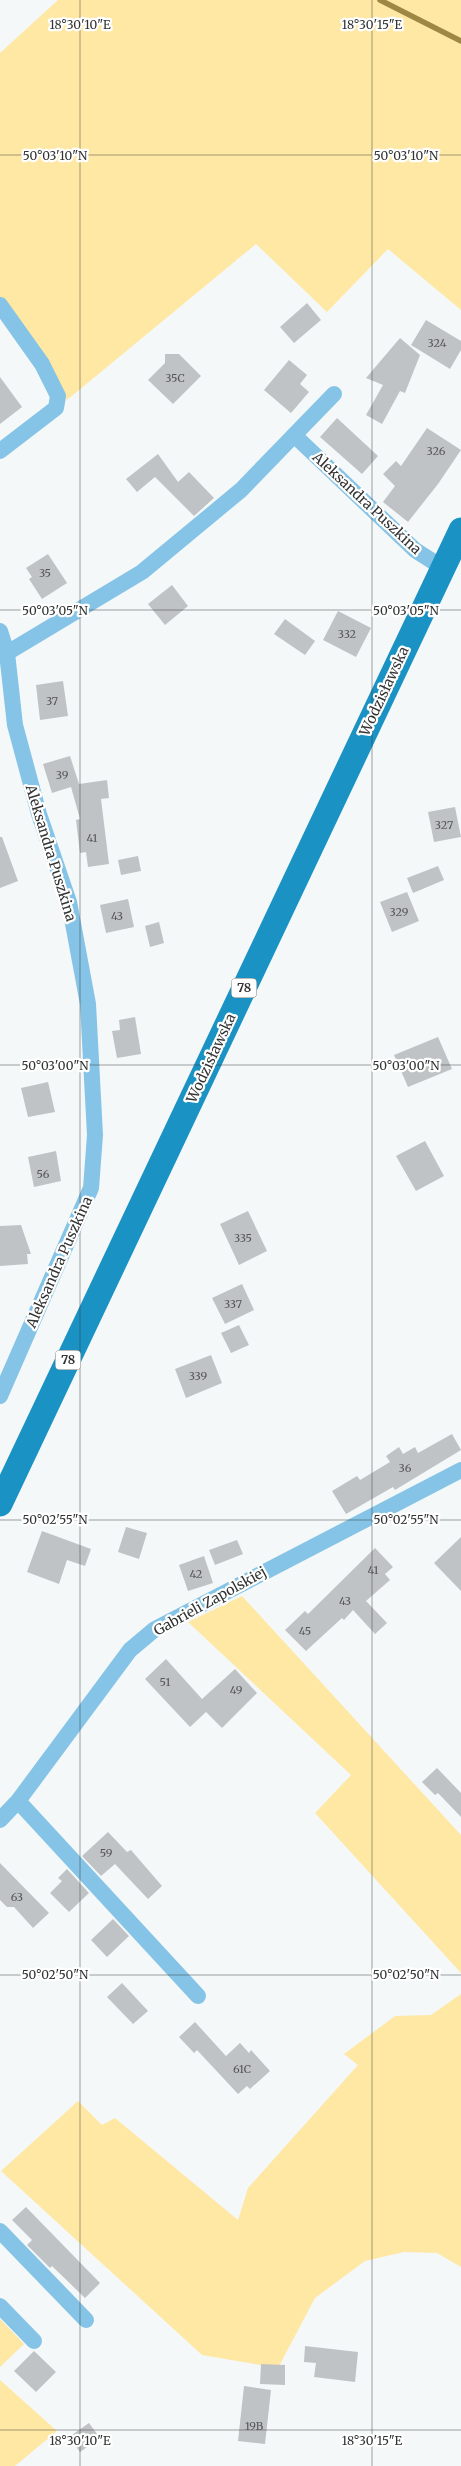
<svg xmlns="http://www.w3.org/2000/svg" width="461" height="2466" viewBox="0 0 461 2466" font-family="Merriweather,serif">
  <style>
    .green { fill: #ffe8a4 }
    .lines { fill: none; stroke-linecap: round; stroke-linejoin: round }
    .stream { stroke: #9c8744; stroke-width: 5.5 }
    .building { fill: #c0c3c5 }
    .street { stroke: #85c4e6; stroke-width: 16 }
    .primary { stroke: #1a93c4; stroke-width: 25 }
    .ticks { fill: none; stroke: #323333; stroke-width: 1; stroke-opacity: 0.45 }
    .labels { text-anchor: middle; stroke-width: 4.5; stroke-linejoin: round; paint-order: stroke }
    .number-label { font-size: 11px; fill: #565758 }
    .shield { fill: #fff; stroke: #707070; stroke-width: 1 }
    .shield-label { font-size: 12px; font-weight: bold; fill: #323333 }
    .street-label { font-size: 14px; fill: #323333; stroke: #fff }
    .ticks-label { font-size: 12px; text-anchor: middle; fill: #323333; stroke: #fff; stroke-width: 4.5; stroke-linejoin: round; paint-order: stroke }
  </style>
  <rect width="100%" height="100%" fill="#f4f8f9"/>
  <path class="green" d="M58 0H461V310L388 249 327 312 256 244 67 400 0 297V53Z
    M242 1596 461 1835V1973L315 1813 351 1775 188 1622Z
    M461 1994V2267L437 2253 404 2252 365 2261 315 2298 278 2368 202 2355 1 2171 78 2101 102 2125 115 2118 238 2220 248 2188 358 2065 344 2054 395 2016 431 2015Z
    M0 2319 24 2344 0 2367Z
    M0 2380 57 2431 15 2466H0Z"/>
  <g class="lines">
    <path class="stream" d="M380 0 461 41"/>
  </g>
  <path class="building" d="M307 303 321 320 294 343 280 327Z
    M426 320 461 341V350L450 369 411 345Z
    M400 338 420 355 405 393 400 391 382 424 366 415 383 385 366 378Z
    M165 354H179L201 376 173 404 148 380 165 363Z
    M289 360 307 375 300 384 309 392 291 413 264 390Z
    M0 377 22 407 0 424Z
    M337 418 378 456 362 474 320 437Z
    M427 428 461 450 438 484 408 522 383 502 395 486 383 474 396 461 401 466Z
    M158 454 178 482 189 472 214 498 194 516 155 477 137 492 126 479Z
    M48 554 67 583 42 599 29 579 32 577 26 568Z
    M172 585 188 606 165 625 148 604Z
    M338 611 371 628 356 657 323 640Z
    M285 619 315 641 305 655 274 634Z
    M63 681 68 716 40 720 36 685Z
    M70 756 79 784 107 780 109 798 101 799 109 864 88 867 86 852 80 853 76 820 80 819 71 787 52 793 43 764Z
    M455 807 461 837 434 842 428 812Z
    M0 837H2L18 881 0 888Z
    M138 856 141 871 121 875 118 860Z
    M438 866 444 880 413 893 407 878Z
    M407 892 419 921 392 932 380 902Z
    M128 899 134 927 106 933 100 905Z
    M159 922 164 943 150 947 145 926Z
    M135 1017 141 1054 117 1058 112 1031 120 1030 119 1020Z
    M438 1037 452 1069 408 1087 394 1055Z
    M48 1082 55 1112 28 1117 21 1088Z
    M425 1141 444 1176 416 1191 396 1156Z
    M56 1151 61 1181 34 1187 28 1157Z
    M248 1211 267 1251 239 1265 220 1224Z
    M21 1225 31 1254H27L28 1264 0 1266V1226Z
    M242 1284 254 1310 225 1324 212 1298Z
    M239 1325 249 1345 231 1353 221 1333Z
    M211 1355 222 1383 186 1398 175 1369Z
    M452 1434 461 1450 395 1490 393 1487 346 1514 332 1491 357 1476 360 1480 390 1462 386 1456 399 1447 403 1454 415 1447 418 1453Z
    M126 1527 147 1533 139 1559 118 1552Z
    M42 1531 91 1549 85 1566 67 1560 59 1584 27 1572Z
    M461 1537V1591L434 1563Z
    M237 1540 243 1554 215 1565 209 1550Z
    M375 1548 393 1567 385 1574 390 1580 366 1601 387 1623 375 1634 353 1610 344 1620 342 1618 306 1651 285 1630 305 1611 308 1614Z
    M204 1556 213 1583 188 1591 179 1565Z
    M166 1659 202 1699 235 1669 257 1693 222 1728 206 1712 190 1727 145 1679Z
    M437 1768 461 1793V1817L438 1793 435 1795 422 1782Z
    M108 1832 127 1852 131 1850 162 1886 148 1899 115 1864 101 1876 82 1856Z
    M0 1863 49 1913 33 1928 14 1907H7L0 1900Z
    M67 1869 89 1893 69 1912 50 1893 62 1881 58 1878Z
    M113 1919 129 1936 107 1957 91 1940Z
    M122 1983 148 2011 133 2024 107 1997Z
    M195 2022 226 2056 240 2043 249 2053 251 2050 270 2071 250 2089 247 2086 238 2094 197 2050 194 2053 179 2037Z
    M26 2207 100 2283 85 2298 52 2266 50 2268 27 2245 32 2240 12 2220Z
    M305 2346 358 2352 355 2382 314 2377 316 2363 304 2362Z
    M34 2351 56 2372 36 2392 14 2371Z
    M261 2364 285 2365V2385L260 2384Z
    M244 2386 271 2390 265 2444 238 2441Z
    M89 2423 100 2438 80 2452 69 2437Z"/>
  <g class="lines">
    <path class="street" d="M0 305 42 364 58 396 56 408 0 451
      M294 435 415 550 443 568
      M0 631 7 653 15 725 39 814 69 902 88 1004 95 1135 91 1188 0 1396
      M7 653 142 572 241 490 334 394
      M18 1801 198 1996
      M0 1820 18 1801 130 1650 155 1629 461 1470
      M0 2231 86 2320
      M0 2306 34 2341"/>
    <path class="primary" d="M0 1504 461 530"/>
  </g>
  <path class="ticks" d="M80 0V2466M372 0V2466M0 155H461M0 610H461M0 1065H461M0 1520H461M0 1975H461M0 2430H461"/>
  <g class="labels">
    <g class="number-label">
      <text x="437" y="347">324</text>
      <text x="175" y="382">35C</text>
      <text x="436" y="455">326</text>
      <text x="45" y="577">35</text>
      <text x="347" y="638">332</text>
      <text x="52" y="705">37</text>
      <text x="62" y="779">39</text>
      <text x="444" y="829">327</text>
      <text x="92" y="842">41</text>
      <text x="399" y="916">329</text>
      <text x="117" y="920">43</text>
      <text x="43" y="1178">56</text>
      <text x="243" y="1242">335</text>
      <text x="233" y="1308">337</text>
      <text x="198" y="1380">339</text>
      <text x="405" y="1472">36</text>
      <text x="373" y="1574">41</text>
      <text x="196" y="1578">42</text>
      <text x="345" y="1605">43</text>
      <text x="305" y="1635">45</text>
      <text x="165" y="1686">51</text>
      <text x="236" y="1694">49</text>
      <text x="106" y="1857">59</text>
      <text x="17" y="1901">63</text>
      <text x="242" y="2073">61C</text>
      <text x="254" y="2430">19B</text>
    </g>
    <g class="shield">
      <rect x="231.5" y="978.5" width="25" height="19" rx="4"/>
      <rect x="55.5" y="1350.5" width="25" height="19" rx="4"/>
    </g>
    <g class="shield-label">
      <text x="244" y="992">78</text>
      <text x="68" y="1364">78</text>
    </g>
    <g class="street-label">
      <text transform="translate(367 503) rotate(43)" y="5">Aleksandra Puszkina</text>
      <text transform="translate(384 691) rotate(-65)" y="5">Wodzisławska</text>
      <text transform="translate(51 853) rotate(73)" y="5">Aleksandra Puszkina</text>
      <text transform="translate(211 1058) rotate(-65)" y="5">Wodzisławska</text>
      <text transform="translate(59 1262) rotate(-66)" y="5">Aleksandra Puszkina</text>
      <text transform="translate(210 1601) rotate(-29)" y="5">Gabrieli Zapolskiej</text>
    </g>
  </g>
  <g class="ticks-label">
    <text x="80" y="29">18°30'10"E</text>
    <text x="372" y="29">18°30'15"E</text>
    <text x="55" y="160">50°03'10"N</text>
    <text x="406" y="160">50°03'10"N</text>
    <text x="55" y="615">50°03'05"N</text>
    <text x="406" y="615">50°03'05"N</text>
    <text x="55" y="1070">50°03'00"N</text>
    <text x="406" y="1070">50°03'00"N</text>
    <text x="55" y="1524">50°02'55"N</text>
    <text x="406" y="1524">50°02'55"N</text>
    <text x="55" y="1979">50°02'50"N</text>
    <text x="406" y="1979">50°02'50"N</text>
    <text x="80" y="2445">18°30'10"E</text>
    <text x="372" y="2445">18°30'15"E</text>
  </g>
</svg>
